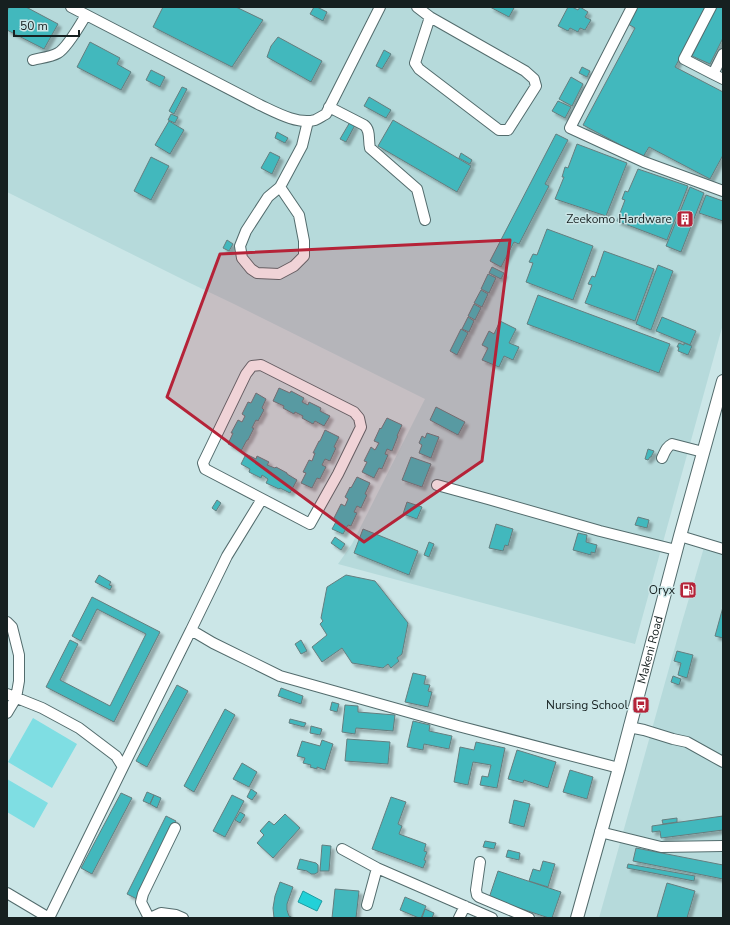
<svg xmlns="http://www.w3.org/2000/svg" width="730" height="925" viewBox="0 0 730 925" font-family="'Nunito Sans',sans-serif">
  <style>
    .built { fill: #b6dadb }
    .green { fill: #7fdee3 }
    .water { fill: #22d1d8; stroke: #1e9ca1 }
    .building { fill: #43b8bd; stroke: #647e7f; filter: url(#shadow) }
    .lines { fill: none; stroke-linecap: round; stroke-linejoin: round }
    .minor-casing { stroke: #536c6d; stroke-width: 12 }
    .major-casing { stroke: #536c6d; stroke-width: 14 }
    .minor { stroke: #fff; stroke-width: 10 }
    .major { stroke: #fff; stroke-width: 12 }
    .marked { fill: #b52338; fill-opacity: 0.2; stroke: #b52338; stroke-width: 3; stroke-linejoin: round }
    .labels { text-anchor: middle; stroke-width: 3; stroke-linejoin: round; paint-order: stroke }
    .poi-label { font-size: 12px; fill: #162020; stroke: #cbe6e7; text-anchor: end }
    .street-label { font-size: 12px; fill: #162020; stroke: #cbe6e7 }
  </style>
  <defs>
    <filter id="shadow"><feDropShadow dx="3.5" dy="3.5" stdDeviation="1" flood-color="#0004"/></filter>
  </defs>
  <rect width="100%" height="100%" fill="#cbe6e7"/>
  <path class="built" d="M7 7H723V324L635 644 338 564 352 544 425 399 234 304 190 283 7 192Z
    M705 544 723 550V918H599L682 622Z"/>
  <path class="green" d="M33 718 77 744 52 788 8 762Z
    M7 779 48 803 34 828 7 812Z"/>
  <path class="water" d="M303 891 322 901 317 911 298 902Z"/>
  <path class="building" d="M9 7H26L58 24 44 49 7 30V11Z
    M163 7H236L263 20 232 67 153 27Z
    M314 7H317L327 12 323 21 310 14Z
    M490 7H512L514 8 509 17Z
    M568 7H572L578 10 580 7 588 12 585 17 591 20 585 30 580 28 578 32 570 28 568 31 558 26Z
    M637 7H708L675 67 723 92V155L710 179 649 147 643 157 583 125 635 28 628 24Z
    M716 7H723V38L710 64 692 56Z
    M278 37 322 61 311 82 267 57 271 46Z
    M90 42 120 58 117 64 131 72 121 90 77 67Z
    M384 50 391 54 382 69 376 66Z
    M582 67 590 71 587 77 579 73Z
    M151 70 165 77 160 87 146 80Z
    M571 77 583 84 572 106 559 99Z
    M182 87 187 89 174 114 169 111Z
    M369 97 391 110 386 118 364 106Z
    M558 101 571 107 565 118 552 111Z
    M171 114 178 117 175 123 168 120Z
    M393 120 471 166 457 192 378 146Z
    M169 121 184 130 170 154 155 145Z
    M350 122 355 125 346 142 340 139Z
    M277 132 288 138 285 143 275 138Z
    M556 134 568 140 545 184 549 186 519 244 514 242 501 267 490 261Z
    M577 144 627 163 606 216 555 199 564 177H562L565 167 568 168Z
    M270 152 280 157 272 174 261 168Z
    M461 153 472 160 470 164 459 158Z
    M151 157 169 166 151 200 134 191Z
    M638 169 688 186 667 240 617 221 625 200 622 199 625 191 628 192Z
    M690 187 704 193 681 252 666 246Z
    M706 195 723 201V221L699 213Z
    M547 229 593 246 573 300 526 282 533 263 529 262 533 254 537 255Z
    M227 240 233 244 229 251 223 248Z
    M604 251 654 269 635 321 585 303 592 285 588 284 592 276 595 277Z
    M658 265 673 271 651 330 636 324Z
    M492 267 504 273 501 279 489 273Z
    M488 274 496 278 489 293 481 289Z
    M481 290 488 294 482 307 474 303Z
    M538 295 670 344 659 373 527 324Z
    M474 304 481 308 475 320 468 316Z
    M468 317 474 321 469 332 462 329Z
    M662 317 696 331 690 345 656 331Z
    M500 321 516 329 509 343 519 347 513 360 504 356 499 367 482 360 488 348 482 345 489 331 494 334Z
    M461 329 468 333 457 355 450 351Z
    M679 343 684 345V343L692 346 688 355 678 351 679 347H677Z
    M279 388 290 393 291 391 304 398 302 402 308 405 309 402 321 408 320 411 330 416 324 426 315 421 313 424 302 418 303 416 295 412 294 414 283 408 284 406 273 401Z
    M256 393 266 399 262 408 264 410 258 421 256 420 252 428H254L248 440H247L241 451 228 444 233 433H231L238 420 242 422 245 416 242 414 248 402 251 403Z
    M436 407 465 422 458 435 430 420Z
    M387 418 402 425 397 436H398L392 451 387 449 385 454 388 455 382 469 379 468 374 478 362 472 367 462 364 461 371 447 375 450 379 443 374 441 380 428 381 429Z
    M325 430 339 437 334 447 336 448 330 461 325 459 322 465 326 467 320 479 317 478 312 488 301 483 306 473 303 472 309 460 312 461 315 453H313L319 441H320Z
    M427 433 439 437 431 458 419 453 422 445 419 443 422 436 425 438Z
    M648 449 654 451 651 457H650L648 460 645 459Z
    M246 454 256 459 257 456 269 462 267 465 275 468 276 467 287 473V474L297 480 290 493 280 488 279 489 266 483 268 479 262 475 261 478 249 472 250 469 241 464Z
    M411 457 431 464 422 487 402 480Z
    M357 477 370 483 365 494 367 495 361 508 357 506 354 512 357 513 351 526 348 525 343 534 332 529 337 520 334 518 341 504 345 506 348 499 345 497 350 487 351 488Z
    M217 500 221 503 216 511 212 508Z
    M407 502 422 507 417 519 403 514Z
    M638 517 649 520 647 528 635 525Z
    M496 524 513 529 508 546 505 545 503 551 489 548Z
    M363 529 418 551 409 575 354 553Z
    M578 533 587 535 586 542 597 545 595 553 591 552V555L573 550Z
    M335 537 345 544 341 550 331 543Z
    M429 542 434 544 429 557 424 555Z
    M99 575 111 582 109 585 112 586 110 590 95 582Z
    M346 575 375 581 408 623 402 654 397 658 399 661 391 668 388 664 383 668 352 663 342 648 322 662 312 647 327 635 320 624 323 621 321 618 327 587Z
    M92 597 160 632 114 722 46 687 70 640 78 644 60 680 110 706 146 634 97 609 81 641 72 636Z
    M723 607V638L715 636Z
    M301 640 307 651 301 654 295 644Z
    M677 651 693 655 687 678 678 675 681 663 674 661Z
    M413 673 426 676 424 684 430 685 428 691 432 692 428 707 405 702Z
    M673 676 681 679 679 685 671 682Z
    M177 685 188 691 147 767 136 761Z
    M281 688 303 696 301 704 278 696Z
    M332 702 339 704 337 712 330 710Z
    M345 705 358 706V712L395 715 393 731 356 728 355 734 342 732Z
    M225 709 235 715 194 792 184 786Z
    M290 719 306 723 304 727 289 723Z
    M413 721 430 725 429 731 452 736 449 749 424 744 423 750 407 747Z
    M311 726 322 729 320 735 310 733Z
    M347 739 390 742 388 764 345 761Z
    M322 740 333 744 325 770 317 767V769L310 767 311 765 303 763 305 758 297 756 302 741 320 746Z
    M476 742 505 748 497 788 480 785 482 776 488 777 491 765 473 762 468 785 454 782 460 747 474 750Z
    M517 750 556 762 548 788 524 780 523 783 508 779Z
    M242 763 257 772 249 787 233 779Z
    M570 770 593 777 587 799 563 792Z
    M251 789 257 793 252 800 247 797Z
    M147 792 154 795 150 804 143 801Z
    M121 793 132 798 92 874 81 868Z
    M154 795 161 798 157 808 150 804Z
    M232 795 244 801 225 837 213 831Z
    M391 797 406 802 398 824 402 826 399 834 426 844 424 851 427 852 424 860 426 861 423 868 372 849Z
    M514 800 530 804 524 827 509 823Z
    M240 812 245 815 240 823 235 820Z
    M285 814 300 828 273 858 257 843 264 835 260 831 269 821 274 825Z
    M166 816 176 821 137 899 127 894Z
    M723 816V830L661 838 660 831 652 832V826Z
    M677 818V822L663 824 662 820Z
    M485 841 496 843 494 849 483 847Z
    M322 845 331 846 329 871H320Z
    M636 848 723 865V879L633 861Z
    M508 850 520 853 519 860 506 857Z
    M300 859 316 863 318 865V872L315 874H311L307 871 297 869Z
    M543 861 555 864 548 887 529 881 533 869 540 871Z
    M628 864 695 876 694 881 627 868Z
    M498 871 561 892 552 918H549L489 898Z
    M280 882 293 887 287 904V910L289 916 293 918H274L273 908 275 896Z
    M667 883 695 891 687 918H661L657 917Z
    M335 889 359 891 356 918H332Z
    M405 897 426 906 421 918H419L400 910Z
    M425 909 434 913 432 918H422Z"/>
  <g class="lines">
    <g class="minor-casing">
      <path id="minor" d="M71 7 260 105C275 112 298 125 315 120 318 119 322 116 326 114L380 7
        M417 7 430 17 525 71 534 79 536 86 508 130H499L419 69 415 63 430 17
        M632 7 570 128 644 162 723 191
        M711 7 684 59 713 74
        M723 54 713 74 723 79
        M33 60C41 58 51 57 58 53 67 48 80 25 86 15
        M329 107 364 125C371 130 368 140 370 148L417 189 425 220
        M280 187 299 215 304 241V256L294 266 279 274 257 273 251 269 242 258 240 246 246 231 268 197 280 187 302 146 308 121
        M261 365 354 412 359 418 361 427 338 474 310 524 205 469 203 463 246 374 252 366Z
        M662 458C665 452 666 447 672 444L703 452
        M437 485 488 499 600 531 676 550
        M262 499 227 556 191 630 213 643 280 676 458 726 619 768
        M680 536 723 549
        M7 622 12 627 19 655V681L16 698 7 713
        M7 694 42 708 79 728 116 756 123 767
        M629 727 644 730 673 739 687 742 723 762
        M600 832 661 847 723 846
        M342 849 377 868 492 918
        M480 862 476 890 477 895 479 897 529 918
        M7 893 49 918
        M367 905 377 868
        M49 918 123 767 191 630
        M149 918 141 902 143 894 175 828
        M150 918 161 913 176 915 183 918
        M459 918 465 906"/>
    </g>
    <g class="major-casing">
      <g id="major">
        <path id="s1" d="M577 918 619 768 680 536 723 381"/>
      </g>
    </g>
    <use href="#minor" class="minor"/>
    <use href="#major" class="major"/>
  </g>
  <path class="marked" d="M510 240 482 461 364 542 167 397 220 254Z"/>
  <defs>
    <g id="building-square" transform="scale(0.9)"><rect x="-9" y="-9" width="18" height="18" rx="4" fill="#b52338" stroke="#cbe6e7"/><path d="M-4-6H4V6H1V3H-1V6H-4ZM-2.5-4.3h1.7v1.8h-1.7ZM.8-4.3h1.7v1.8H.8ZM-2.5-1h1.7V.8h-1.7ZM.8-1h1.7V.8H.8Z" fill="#fff"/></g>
    <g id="fuel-square" transform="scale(0.9)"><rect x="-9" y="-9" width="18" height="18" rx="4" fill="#b52338" stroke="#cbe6e7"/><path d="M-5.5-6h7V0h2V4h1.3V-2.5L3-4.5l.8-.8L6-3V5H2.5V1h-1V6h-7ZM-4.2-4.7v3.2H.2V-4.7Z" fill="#fff"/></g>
    <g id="bus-square" transform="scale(0.9)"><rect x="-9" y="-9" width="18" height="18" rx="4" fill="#b52338" stroke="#cbe6e7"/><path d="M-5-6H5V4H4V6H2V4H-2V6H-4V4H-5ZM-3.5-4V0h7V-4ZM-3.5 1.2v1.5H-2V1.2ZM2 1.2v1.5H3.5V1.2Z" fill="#fff"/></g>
  </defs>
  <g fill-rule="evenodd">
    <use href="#building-square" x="685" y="219"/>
    <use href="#fuel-square" x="688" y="590"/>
    <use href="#bus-square" x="641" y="705"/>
  </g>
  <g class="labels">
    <g class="poi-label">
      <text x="672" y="223">Zeekomo Hardware</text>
      <text x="675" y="594">Oryx</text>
      <text x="628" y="709">Nursing School</text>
    </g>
    <g class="street-label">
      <text dy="4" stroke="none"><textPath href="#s1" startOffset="278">Makeni Road</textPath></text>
    </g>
  </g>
  <rect width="730" height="925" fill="none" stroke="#162020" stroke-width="16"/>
  <path d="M14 30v6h65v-6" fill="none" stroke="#162020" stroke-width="2"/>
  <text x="20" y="30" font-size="12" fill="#162020" stroke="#cbe6e7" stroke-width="3" paint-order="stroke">50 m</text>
</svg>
